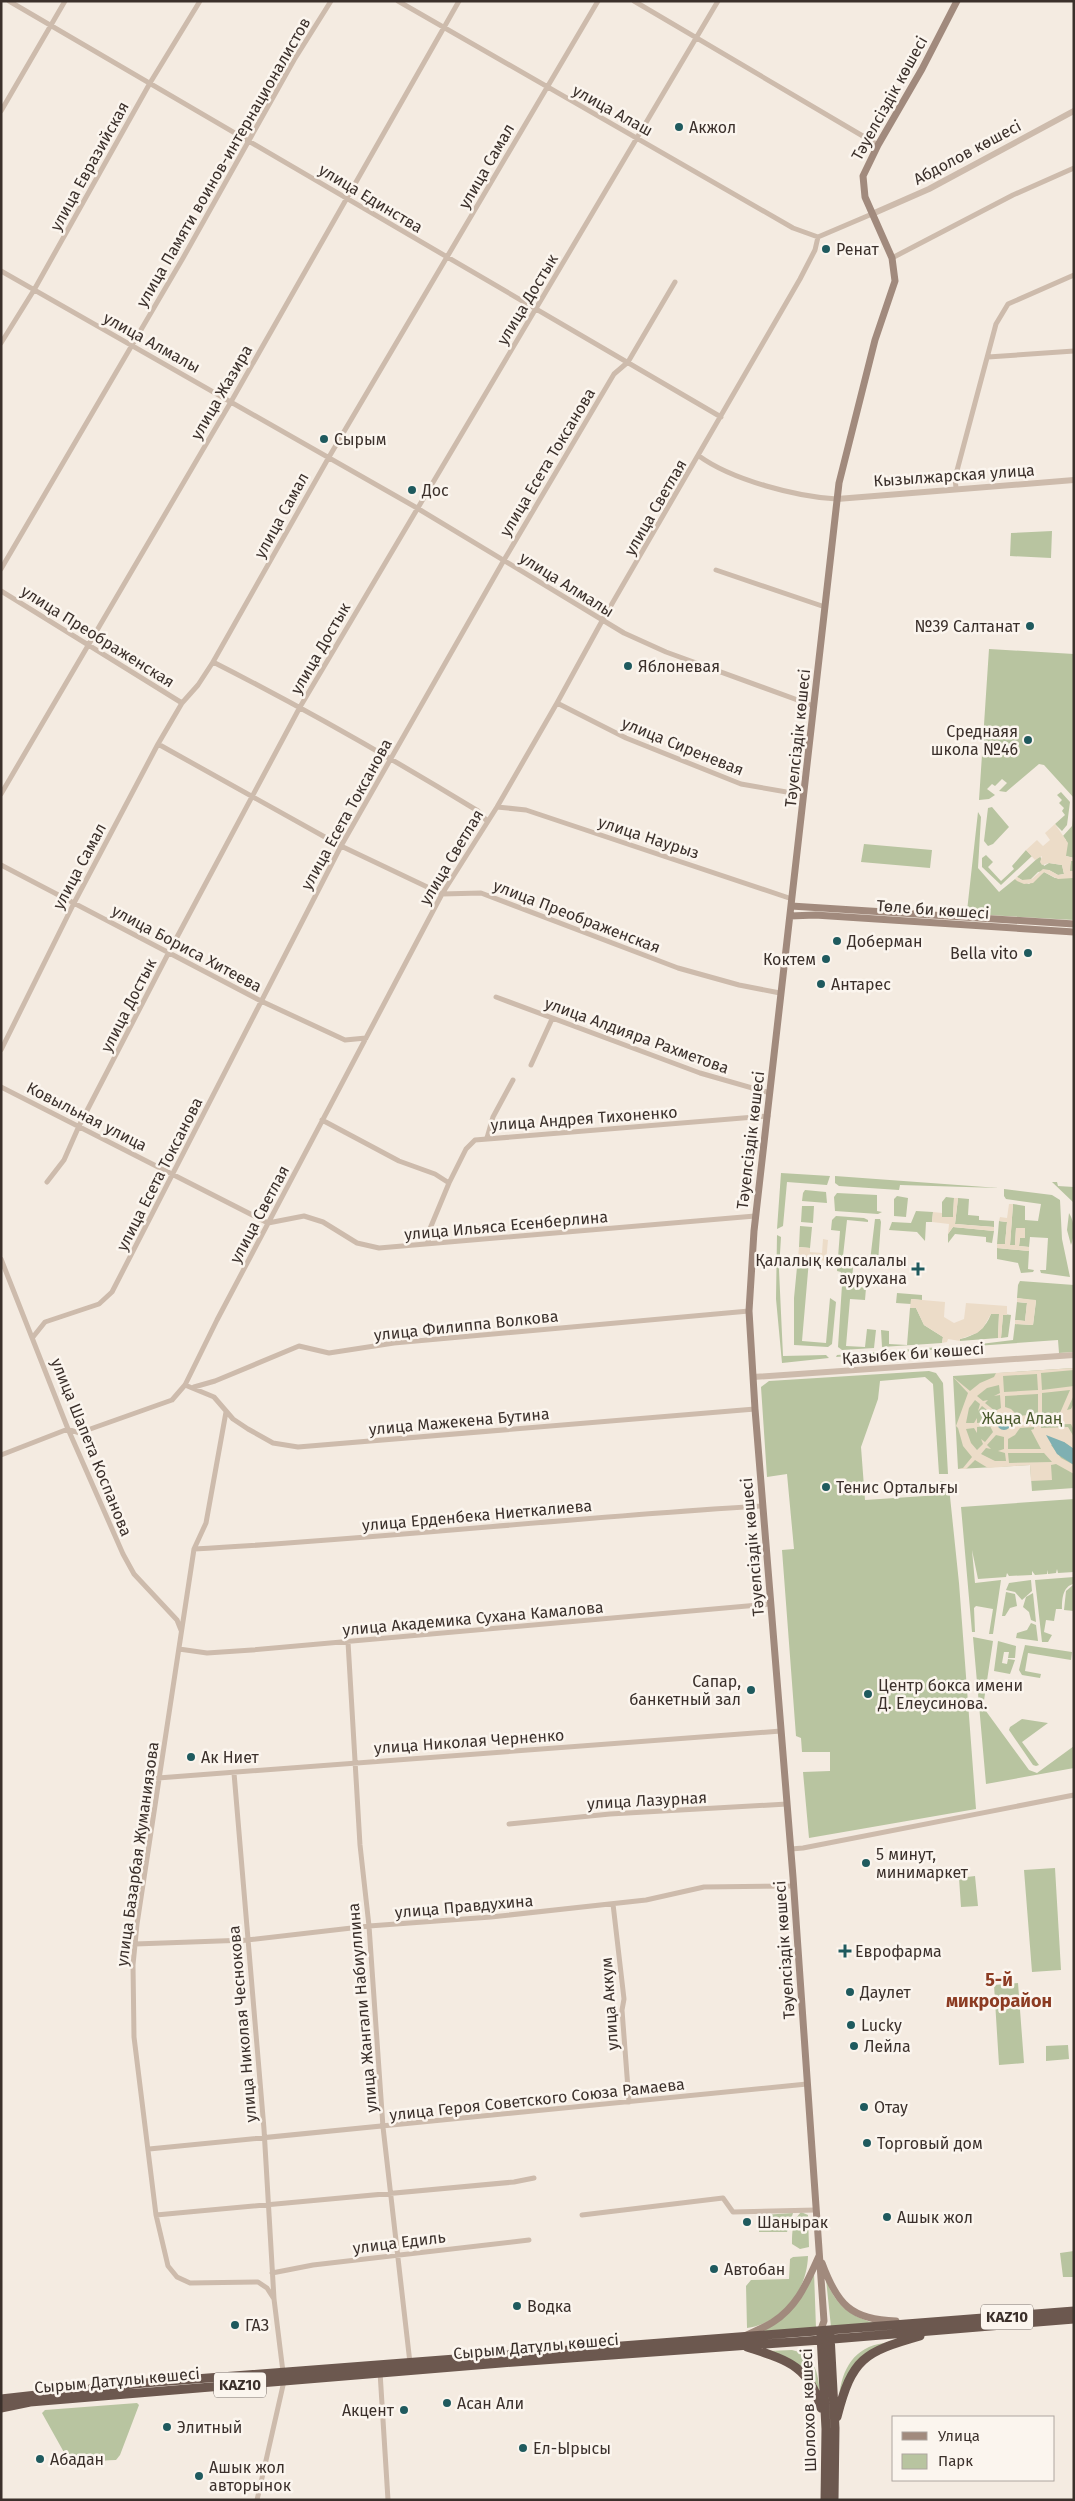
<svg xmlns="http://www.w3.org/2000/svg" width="1075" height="2501" viewBox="0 0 1075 2501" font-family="'Fira Sans',sans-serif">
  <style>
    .green { fill: #b8c4a0 }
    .plaza { fill: #ecdcc8; fill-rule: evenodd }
    .water { fill: #7fb0b2 }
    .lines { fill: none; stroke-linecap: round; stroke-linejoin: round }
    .minor { stroke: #cdbbac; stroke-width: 5 }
    .tertiary { stroke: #cdbbac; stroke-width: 6 }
    .secondary { stroke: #a18a7d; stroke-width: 7 }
    .trunk { stroke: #6c584f; stroke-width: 9 }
    .poi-dot { fill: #1f5a5e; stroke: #fbf5ee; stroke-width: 2 }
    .labels { text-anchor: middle; stroke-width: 5; stroke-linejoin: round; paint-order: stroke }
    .shield { fill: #fbf5ee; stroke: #756b66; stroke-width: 1 }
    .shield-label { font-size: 15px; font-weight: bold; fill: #3b302b }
    .street-label { font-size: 16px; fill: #3b302b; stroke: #fbf5ee }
    .poi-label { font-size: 16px; fill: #3b302b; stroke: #fbf5ee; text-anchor: start }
    .park-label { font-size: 16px; fill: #4a5a2e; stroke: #fbf5ee }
    .neighbourhood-label { font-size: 18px; font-weight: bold; fill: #8c3b22; stroke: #fbf5ee }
  </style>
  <rect width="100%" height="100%" fill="#f4ebe1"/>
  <path class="green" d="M1052 531 1051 558 1010 556 1011 533Z
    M989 649 1074 654V798L1044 765 1039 764 1006 792 999 791 1007 783 1002 779 995 786 992 784 987 789 995 795 989 799 979 800Z
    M1061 792 1070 802 1067 825 1062 831 1055 824 1065 815 1062 811 1064 808 1059 803 1062 800 1057 795Z
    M992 807 1009 827 993 844 988 846 984 841 988 808Z
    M1074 809V858L1066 856V840L1063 836 1072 826Z
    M978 812 981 817 978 868 999 892 1015 879 1029 884 1044 872 1055 878 1067 877 1071 861H1074V920L970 914 967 911Z
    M864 844 932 850 930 868 861 862Z
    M1026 850 1032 856 1001 885 982 867V858L986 855 993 862 988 867 1001 881 1014 869 1012 866Z
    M1040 856 1044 866 1049 863 1062 865 1064 874 1058 875 1049 870 1038 872 1030 880H1022L1017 877Z
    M781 1173 830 1176 827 1185 787 1182 783 1226 777 1229Z
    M835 1176 999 1188 900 1185 899 1190 839 1186 835 1183Z
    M1052 1182H1057L1058 1186 1074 1187V1203Z
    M1004 1189 1052 1195 1060 1200 1062 1239 1070 1277 1041 1273 1040 1270H1046L1048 1238 1030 1237 1029 1247 1019 1246 1020 1238 1025 1228H1016L1015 1245H1010L1013 1204 1025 1206V1220L1038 1221 1041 1204 1006 1199 1004 1196Z
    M805 1190 826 1192 827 1203 802 1201 803 1193Z
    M837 1193 877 1195V1211L882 1212 878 1214 835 1211 834 1197Z
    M897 1196 908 1198 906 1217 894 1216V1199Z
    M946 1197 954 1198 953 1218 942 1217V1202Z
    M958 1198 969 1199 968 1215 979 1216V1220L994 1221V1227L955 1224Z
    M802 1206H814L813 1223 801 1222Z
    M916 1211 933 1212 932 1222H926L925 1241 917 1232 889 1230 892 1222 911 1223Z
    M1069 1213C1075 1222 1075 1235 1071 1245L1067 1230Z
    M836 1216 864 1218 868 1220V1222L847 1220 842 1265 853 1267 852 1281 840 1280 841 1272 837 1271 840 1231 831 1230 832 1220Z
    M875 1219H880L881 1222 878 1262 874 1266 870 1261Z
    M999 1221 1007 1222 1005 1244H997Z
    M800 1226 812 1227 810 1248 799 1247Z
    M953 1227 994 1231 992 1243 986 1242V1237L955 1234 948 1243V1234Z
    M777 1235 781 1237 779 1270 783 1356 826 1355 829 1358 782 1363 776 1299Z
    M997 1248 1029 1251 1028 1269 1034 1270 1033 1272 1021 1273 1018 1263 997 1259Z
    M798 1257 809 1260 802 1341 826 1343 830 1298 836 1302 832 1344 828 1347 794 1345V1298Z
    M1020 1281 1074 1285V1352L1059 1353 1058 1340 948 1348 1013 1340 1015 1324 1033 1325 1036 1301 1017 1298 1018 1285Z
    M842 1285 866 1288 865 1300 850 1299 846 1346 865 1347 867 1329 876 1330 874 1348 842 1350 838 1347Z
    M897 1293 922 1295V1300L911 1299V1304L896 1303Z
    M1017 1302 1027 1303 1025 1321 1015 1320Z
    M910 1308H916L924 1325 943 1337 942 1343 882 1347 881 1330 889 1331V1344L907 1345Z
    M991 1314H999L998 1338 960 1341V1339C975 1336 986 1328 991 1314Z
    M1003 1314 1011 1315 1008 1337 1001 1338Z
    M940 1347 942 1349 836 1357 837 1355Z
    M1074 1368V1488L1032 1491 1030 1465 958 1469 953 1376Z
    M929 1371 936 1373 943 1383 948 1474H939L933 1384 925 1377 880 1381 878 1399 861 1447 865 1500 940 1495V1481L945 1482 949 1487 959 1583 976 1809 809 1838 803 1772 830 1771V1752H802L801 1738 796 1736 782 1550 794 1549 787 1474 767 1477 761 1387 769 1381Z
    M1074 1499V1572L1058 1573 1057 1569 1056 1573 1048 1574 1047 1570V1574L1035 1575 1032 1571V1575L1009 1576 1007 1573 1006 1577 978 1579 972 1550 975 1583 1001 1580 993 1634H989L993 1609 976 1606 974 1608 975 1632H972L961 1507Z
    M1074 1577V1584C1062 1586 1062 1601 1062 1609H1056L1054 1621 1046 1620 1044 1632 1052 1635 1048 1642H1042L1035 1580Z
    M1031 1580 1032 1591 1022 1600 1015 1592 1006 1590 1009 1583Z
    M1073 1585 1074 1611 1064 1610 1066 1591Z
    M1006 1592 1015 1594 1017 1606 1010 1608 1005 1616H1002Z
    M1033 1593 1036 1622 1031 1620 1029 1612 1023 1607 1026 1597Z
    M1031 1623 1036 1625 1038 1641 1016 1638 1017 1633 1027 1630Z
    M973 1637 993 1641 983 1707 1029 1770 1037 1773 1074 1746V1768L986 1784Z
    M998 1641 1016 1646 1015 1658H1008L1009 1652H1004L1002 1663 1007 1664 1008 1659 1015 1660 1010 1674 994 1671Z
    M1025 1645 1072 1652 1071 1660 1028 1653 1025 1671 1041 1674 1040 1678 1022 1675 1019 1670Z
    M1022 1719 1048 1723 1022 1742 1039 1765 1036 1766 1033 1765 1009 1730 1010 1727Z
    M1055 1868 1061 1970 1032 1972 1024 1870Z
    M975 1876 978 1906 961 1907 959 1878Z
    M1018 1983 1024 2063 999 2065 994 1985Z
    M1068 2045 1069 2059 1046 2061V2046Z
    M801 2212 808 2215 809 2247 800 2249 792 2244C792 2233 792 2221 801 2212Z
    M793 2213 787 2232H759L760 2215Z
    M1074 2251V2277H1063L1060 2253Z
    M808 2256C807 2291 782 2323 747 2328L746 2286 751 2280 789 2279 790 2259 793 2257Z
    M814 2272 816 2328 757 2332C788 2321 801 2301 814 2272Z
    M826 2279C834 2304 851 2317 875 2323L831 2327Z
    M884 2343 875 2348 839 2397C842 2369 854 2347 884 2343Z
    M792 2350C817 2355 819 2377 820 2398L818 2389 768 2351Z
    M137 2403 139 2405 120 2455 116 2460C100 2460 80 2465 66 2456L42 2413 45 2410Z"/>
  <path class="plaza" d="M1055 824 1068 843 1066 856 1074 858V861H1071L1070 871H1074L1073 878 1058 879 1044 872 1033 883 1024 884 1017 881 1015 879 1017 877 1022 880 1032 879 1043 869 1049 870 1058 875 1064 874 1062 865 1049 863 1042 865 1040 862 1042 856 1035 860 1026 850 1037 840 1043 846 1050 840 1045 833Z
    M954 1198H958L955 1224 994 1227V1231L953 1227 948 1234 949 1224 932 1222 933 1212 942 1213V1217H953Z
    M1009 1204H1013L1010 1245H1015L1016 1228H1025V1238H1020L1019 1246 1029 1247V1251L997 1248V1244H1005L1007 1222 999 1221 1000 1217 1007 1218Z
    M823 1239 828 1240 826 1261 798 1257 799 1247 810 1248V1252L822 1253Z
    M1017 1298 1036 1300 1033 1325 1015 1324V1320L1025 1321 1027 1303 1017 1302Z
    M911 1299 945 1302 944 1317 954 1323 964 1319 966 1303 1007 1306V1315H1003L1001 1338H998L999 1314H991L983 1328 977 1333 960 1339V1341L948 1339 947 1342 942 1343 943 1337 924 1325 916 1308H910Z
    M1074 1368V1370L1041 1373 1042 1390 1074 1386V1395L1067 1410 1071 1409 1074 1403V1430L1071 1424 1041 1425V1428L1068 1427 1074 1437V1449L1064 1442 1051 1445 1061 1458 1074 1465V1474L1056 1464 1051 1465 1052 1480 1031 1481 1030 1465 988 1468 975 1460 966 1469H958L963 1468 972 1457 963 1446 958 1428 956 1426 968 1393 953 1377 970 1391 980 1383 994 1377 996 1373ZM1037 1374 1038 1390 1004 1392 1003 1376ZM999 1385 1000 1393 994 1396 1000 1395 1001 1408 995 1411 985 1403 988 1400 983 1401 977 1396 987 1388ZM1070 1390 1060 1413 1042 1414V1393ZM1038 1394V1414L1018 1416 1011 1409 1005 1407V1396ZM975 1400 980 1404 978 1411 982 1406 992 1414 989 1422 977 1423V1418L974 1423H966L969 1408ZM990 1426 993 1432 985 1442 981 1439 983 1444 977 1450 971 1443 966 1429 974 1428 977 1433V1427ZM1034 1427V1429L1031 1430 1041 1449H1008V1439L1015 1435 1020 1428ZM996 1435 1004 1437V1449L998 1451 1005 1453 1006 1461H995L981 1454 986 1448 991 1449 987 1445ZM1008 1453H1044L1052 1462 1009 1463Z"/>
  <path class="water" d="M997 1423a7 7 0 1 1 14 0a7 7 0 1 1-14 0Z
    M1046 1435 1064 1442 1074 1449V1465L1057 1454Z"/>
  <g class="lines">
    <path class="minor" d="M9 1 721 417
      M398 1 793 228 818 237
      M634 1 878 145
      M1 111 65 1
      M818 237 872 214
      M892 258 1013 195 1074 168
      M1 271 417 508 624 633 666 652 814 706
      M1 343 34 290 150 83 200 1
      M988 357 1074 351
      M699 456C732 480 797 497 837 499
      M956 488 955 478 996 324 1008 304 1074 275
      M1 569 183 258 294 60 331 1
      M716 570 825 607
      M1 591 182 703
      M213 662C304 708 391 758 478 811L487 821
      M557 703 626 738 741 784 804 795
      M158 744 341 846 442 894 481 893 678 968 739 985 780 993
      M1 794 232 400 459 1
      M497 807 526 810 792 899
      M1 865 261 1001 345 1040 366 1038
      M496 997 700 1073 770 1093
      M1 1050 74 903 158 744 182 703 198 685 213 662 329 457 598 1
      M531 1065 552 1019
      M1 1087 268 1223 304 1216 323 1222 357 1243 379 1248 755 1216
      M322 1120 399 1161 435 1174 449 1183 466 1149 475 1140 768 1116
      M487 1138 493 1117 513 1080
      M47 1182 64 1160 79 1126 169 952 300 707 718 1
      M428 1243 429 1231 449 1183
      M1 1259 68 1429 123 1554 134 1574 177 1620 181 1630
      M33 1337 45 1322 99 1304 112 1292 341 846 504 560 614 374 628 362 675 282
      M185 1385 214 1397 233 1419 248 1429 273 1443 298 1447 755 1409
      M194 1387 215 1381 299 1346 329 1353 394 1343 749 1311
      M226 1412 206 1523 194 1549 137 1924 133 1965 134 2037 156 2215 168 2266 177 2277 190 2283 258 2282 267 2288 274 2299
      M1 1455 68 1429 79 1433 172 1400 185 1385 217 1320 442 894 497 807 557 703 602 621 800 279 815 250 818 237
      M194 1549C384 1539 572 1517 762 1506
      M348 1642 360 1845 369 1926 383 2127 410 2363
      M179 1649 207 1653 252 1650 770 1604
      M234 1773 264 2129 274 2299 283 2372
      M158 1778 781 1731
      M509 1824 610 1814 787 1804
      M791 1849 803 1848 1074 1795
      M613 1904 624 1999 622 2010 629 2102
      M135 1944 247 1940 369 1926 491 1917 646 1900 704 1887 794 1886
      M149 2149 807 2084
      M156 2215 514 2182 534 2178
      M582 2215 723 2198 733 2212 816 2210
      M272 2273 313 2265 529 2240
      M380 2372 388 2500
      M257 2500 284 2381"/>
    <path class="tertiary" d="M872 214 929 189 1074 111
      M837 499 1074 480
      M753 1377 1074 1355"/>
    <path class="secondary" d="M791 906 1074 924
      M790 916 815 915 1074 932
      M822 2263C837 2304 851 2320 896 2321
      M820 2332 824 2321 793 1877 755 1409 749 1311 754 1231 839 483 875 340 895 281 892 258 865 197 863 176 878 145 922 69 957 1
      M745 2336C754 2331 764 2328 773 2322 798 2306 807 2282 819 2256"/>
    <path class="trunk" d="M821 2335 826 2429 825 2500
      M830 2335 835 2428 834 2500
      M747 2347C786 2360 809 2365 821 2408
      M1 2399 144 2383 1074 2311
      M1 2408 30 2402 501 2363 821 2340 1074 2319
      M837 2417C852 2358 864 2352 920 2336"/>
  </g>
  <g class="poi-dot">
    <circle cx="679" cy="127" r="5"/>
    <circle cx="826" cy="249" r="5"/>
    <circle cx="324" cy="439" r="5"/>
    <circle cx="412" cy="490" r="5"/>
    <circle cx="1030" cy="626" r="5"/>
    <circle cx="628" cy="666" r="5"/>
    <circle cx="1028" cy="740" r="5"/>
    <circle cx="837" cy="941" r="5"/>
    <circle cx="1028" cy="953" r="5"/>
    <circle cx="826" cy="959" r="5"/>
    <circle cx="821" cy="984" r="5"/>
    <path d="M915.5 1261.5h5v5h5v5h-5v5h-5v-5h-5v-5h5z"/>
    <circle cx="826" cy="1487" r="5"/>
    <circle cx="751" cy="1690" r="5"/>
    <circle cx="868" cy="1694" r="5"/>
    <circle cx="191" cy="1757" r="5"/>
    <circle cx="866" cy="1863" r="5"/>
    <path d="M842.5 1943.5h5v5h5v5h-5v5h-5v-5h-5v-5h5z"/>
    <circle cx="850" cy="1992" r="5"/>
    <circle cx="851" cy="2025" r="5"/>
    <circle cx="854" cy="2046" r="5"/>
    <circle cx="864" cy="2107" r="5"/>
    <circle cx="867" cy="2143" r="5"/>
    <circle cx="887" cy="2217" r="5"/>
    <circle cx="747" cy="2222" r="5"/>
    <circle cx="714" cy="2269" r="5"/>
    <circle cx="517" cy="2306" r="5"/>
    <circle cx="235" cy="2325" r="5"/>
    <circle cx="447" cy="2403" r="5"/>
    <circle cx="404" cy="2410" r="5"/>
    <circle cx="167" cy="2427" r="5"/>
    <circle cx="523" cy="2448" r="5"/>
    <circle cx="40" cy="2459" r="5"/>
    <circle cx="199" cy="2476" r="5"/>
  </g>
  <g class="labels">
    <g class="shield">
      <rect x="981" y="2304.5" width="52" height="25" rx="4"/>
      <rect x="214" y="2372.5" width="52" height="25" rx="4"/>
    </g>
    <g class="shield-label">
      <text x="1007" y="2322">KAZ10</text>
      <text x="240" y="2390">KAZ10</text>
    </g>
    <g class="street-label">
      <text transform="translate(889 98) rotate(-61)" y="6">Тәуелсіздік көшесі</text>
      <text transform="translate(613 110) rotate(29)" y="6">улица Алаш</text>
      <text transform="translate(967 152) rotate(-28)" y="6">Абдолов көшесі</text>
      <text transform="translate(223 162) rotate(-60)" y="6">улица Памяти воинов-интернационалистов</text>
      <text transform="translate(89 166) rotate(-61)" y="6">улица Евразийская</text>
      <text transform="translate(486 166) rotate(-60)" y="6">улица Самал</text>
      <text transform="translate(371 198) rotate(31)" y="6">улица Единства</text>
      <text transform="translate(527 299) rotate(-59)" y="6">улица Достык</text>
      <text transform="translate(152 342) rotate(29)" y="6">улица Алмалы</text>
      <text transform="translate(221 392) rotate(-60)" y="6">улица Жазира</text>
      <text transform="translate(547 462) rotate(-59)" y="6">улица Есета Токсанова</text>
      <text transform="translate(954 475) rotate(-4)" y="6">Кызылжарская улица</text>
      <text transform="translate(655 507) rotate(-60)" y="6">улица Светлая</text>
      <text transform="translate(281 515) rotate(-61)" y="6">улица Самал</text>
      <text transform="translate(567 584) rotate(32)" y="6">улица Алмалы</text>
      <text transform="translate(98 636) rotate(32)" y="6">улица Преображенская</text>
      <text transform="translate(320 648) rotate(-60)" y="6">улица Достык</text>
      <text transform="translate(797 738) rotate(-84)" y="6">Тәуелсіздік көшесі</text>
      <text transform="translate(683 746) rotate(22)" y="6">улица Сиреневая</text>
      <text transform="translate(346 814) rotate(-61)" y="6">улица Есета Токсанова</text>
      <text transform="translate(649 837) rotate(18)" y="6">улица Наурыз</text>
      <text transform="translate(451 857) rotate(-59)" y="6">улица Светлая</text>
      <text transform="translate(79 866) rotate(-62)" y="6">улица Самал</text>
      <text transform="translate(933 909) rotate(4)" y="6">Төле би көшесі</text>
      <text transform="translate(577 916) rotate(21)" y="6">улица Преображенская</text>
      <text transform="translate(187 948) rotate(28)" y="6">улица Бориса Хитеева</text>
      <text transform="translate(128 1005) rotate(-63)" y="6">улица Достык</text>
      <text transform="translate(637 1035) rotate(20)" y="6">улица Алдияра Рахметова</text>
      <text transform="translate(87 1116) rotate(27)" y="6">Ковыльная улица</text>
      <text transform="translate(584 1118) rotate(-4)" y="6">улица Андрея Тихоненко</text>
      <text transform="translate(750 1140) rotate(-83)" y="6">Тәуелсіздік көшесі</text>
      <text transform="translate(159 1174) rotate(-63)" y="6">улица Есета Токсанова</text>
      <text transform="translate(259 1214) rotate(-62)" y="6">улица Светлая</text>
      <text transform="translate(506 1225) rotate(-5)" y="6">улица Ильяса Есенберлина</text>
      <text transform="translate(466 1325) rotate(-6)" y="6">улица Филиппа Волкова</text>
      <text transform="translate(913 1353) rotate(-4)" y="6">Қазыбек би көшесі</text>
      <text transform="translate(459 1421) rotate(-5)" y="6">улица Мажекена Бутина</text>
      <text transform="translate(92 1447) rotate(68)" y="6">улица Шапета Коспанова</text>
      <text transform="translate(477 1515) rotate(-5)" y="6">улица Ерденбека Ниеткалиева</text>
      <text transform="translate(752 1547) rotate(-95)" y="6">Тәуелсіздік көшесі</text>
      <text transform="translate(473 1618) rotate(-5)" y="6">улица Академика Сухана Камалова</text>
      <text transform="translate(469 1741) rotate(-4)" y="6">улица Николая Черненко</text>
      <text transform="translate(647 1800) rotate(-3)" y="6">улица Лазурная</text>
      <text transform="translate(137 1854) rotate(-82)" y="6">улица Базарбая Жуманиязова</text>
      <text transform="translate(464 1906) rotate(-5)" y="6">улица Правдухина</text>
      <text transform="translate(784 1950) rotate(-94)" y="6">Тәуелсіздік көшесі</text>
      <text transform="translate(609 2004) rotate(-94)" y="6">улица Аккум</text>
      <text transform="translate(362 2008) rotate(-95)" y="6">улица Жангали Набиуллина</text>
      <text transform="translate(242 2024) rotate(-95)" y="6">улица Николая Чеснокова</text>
      <text transform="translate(537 2099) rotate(-6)" y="6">улица Героя Советского Союза Рамаева</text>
      <text transform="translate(399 2242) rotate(-7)" y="6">улица Едиль</text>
      <text transform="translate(536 2346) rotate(-5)" y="6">Сырым Датұлы көшесі</text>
      <text transform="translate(117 2380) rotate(-5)" y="6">Сырым Датұлы көшесі</text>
      <text transform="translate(808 2410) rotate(-92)" y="6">Шолохов көшесі</text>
    </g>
    <g class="poi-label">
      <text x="689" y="133">Акжол</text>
      <text x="836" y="255">Ренат</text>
      <text x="334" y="445">Сырым</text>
      <text x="422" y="496">Дос</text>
      <text x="1020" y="632" text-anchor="end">№39 Салтанат</text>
      <text x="638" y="672">Яблоневая</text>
      <text x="1018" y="737" text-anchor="end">Среднаяя<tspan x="1018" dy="18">школа №46</tspan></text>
      <text x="847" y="947">Доберман</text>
      <text x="1018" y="959" text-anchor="end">Bella vito</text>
      <text x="816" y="965" text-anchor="end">Коктем</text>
      <text x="831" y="990">Антарес</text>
      <text x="907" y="1266" text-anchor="end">Қалалық көпсалалы<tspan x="907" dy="18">аурухана</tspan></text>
      <text x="836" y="1493">Тенис Орталығы</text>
      <text x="741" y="1687" text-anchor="end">Сапар,<tspan x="741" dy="18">банкетный зал</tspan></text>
      <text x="878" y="1691">Центр бокса имени<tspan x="878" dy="18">Д. Елеусинова.</tspan></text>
      <text x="201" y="1763">Ак Ниет</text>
      <text x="876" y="1860">5 минут,<tspan x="876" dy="18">минимаркет</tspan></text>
      <text x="855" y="1957">Еврофарма</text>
      <text x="860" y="1998">Даулет</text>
      <text x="861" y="2031">Lucky</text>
      <text x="864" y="2052">Лейла</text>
      <text x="874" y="2113">Отау</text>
      <text x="877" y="2149">Торговый дом</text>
      <text x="897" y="2223">Ашык жол</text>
      <text x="757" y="2228">Шанырак</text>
      <text x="724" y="2275">Автобан</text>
      <text x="527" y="2312">Водка</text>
      <text x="245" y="2331">ГАЗ</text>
      <text x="457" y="2409">Асан Али</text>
      <text x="394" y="2416" text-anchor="end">Акцент</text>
      <text x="177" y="2433">Элитный</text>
      <text x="533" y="2454">Ел-Ырысы</text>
      <text x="50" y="2465">Абадан</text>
      <text x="209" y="2473">Ашык жол<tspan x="209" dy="18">авторынок</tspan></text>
    </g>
    <g class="park-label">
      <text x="1022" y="1424">Жаңа Алаң</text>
    </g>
    <g class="neighbourhood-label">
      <text x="999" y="1986">5-й<tspan x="999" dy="21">микрорайон</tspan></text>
    </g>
  </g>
  <rect width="1075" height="2501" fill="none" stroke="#3b302b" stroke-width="5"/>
  <rect x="892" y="2416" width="162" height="65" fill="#fbf5ee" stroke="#aea6a0"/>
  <rect x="902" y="2432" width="25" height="8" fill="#a18a7d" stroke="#aea6a0"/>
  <text x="938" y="2441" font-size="15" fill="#3b302b">Улица</text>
  <rect x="902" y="2454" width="25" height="15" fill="#b8c4a0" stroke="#aea6a0"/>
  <text x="938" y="2466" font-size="15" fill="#3b302b">Парк</text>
</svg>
